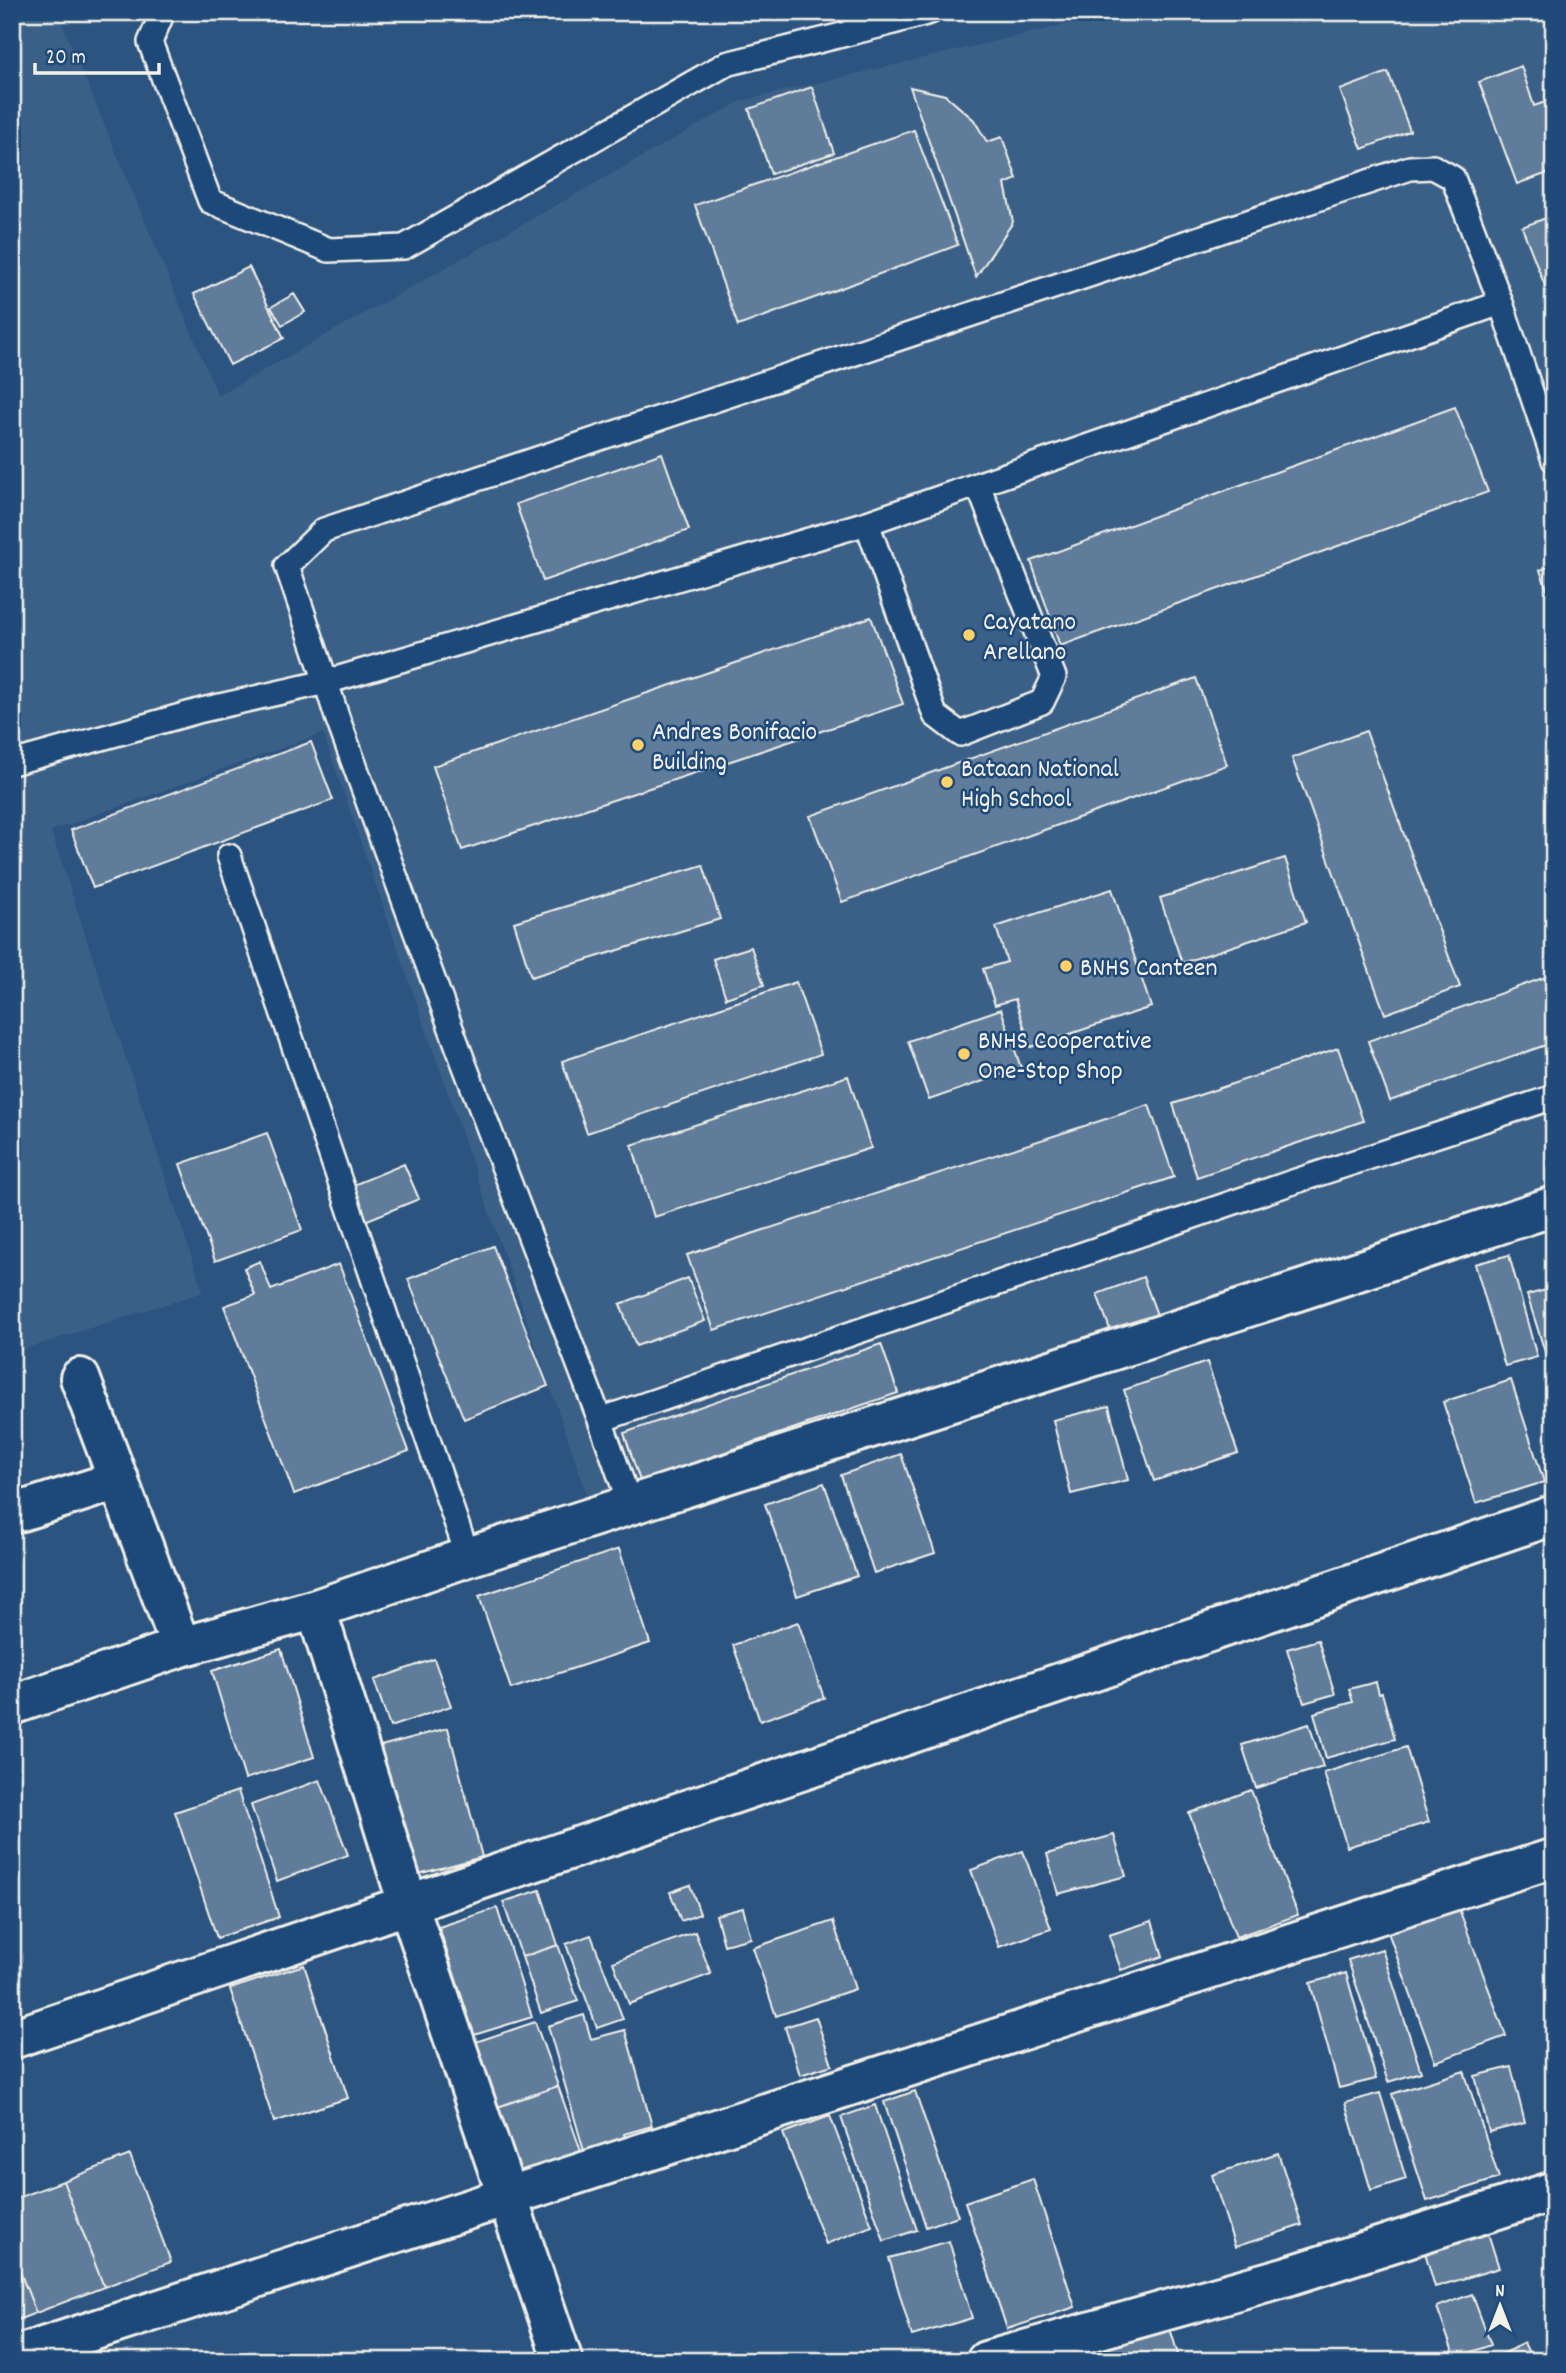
<svg xmlns="http://www.w3.org/2000/svg" width="1566" height="2373" viewBox="0 0 1566 2373" font-family="Dekko,sans-serif">
  <style>
    .built { fill: #3b6088 }
    .building { fill: #5e7b9a; stroke: #f4f1e8; stroke-width: 2 }
    .lines { fill: none; stroke-linecap: round; stroke-linejoin: round }
    .lane-casing { stroke: #f4f1e8; stroke-width: 28 }
    .street-casing { stroke: #f4f1e8; stroke-width: 44 }
    .lane { stroke: #1f4a7a; stroke-width: 23 }
    .street { stroke: #1f4a7a; stroke-width: 38 }
    .poi-dot { fill: #ffd166; stroke: #1f4a7a; stroke-width: 2.5 }
    .labels { text-anchor: middle; stroke-width: 5; stroke-linejoin: round; paint-order: stroke }
    .poi-label { font-size: 26px; fill: #f4f1e8; stroke: #1f4a7a; text-anchor: start }
  </style>
  <rect width="100%" height="100%" fill="#2c5481"/>
  <filter id="ink" filterUnits="userSpaceOnUse"><feTurbulence type="fractalNoise" baseFrequency=".0143" numOctaves="2"/><feDisplacementMap in="SourceGraphic" scale="14" xChannelSelector="R" yChannelSelector="G"/><feConvolveMatrix kernelMatrix="1 2 1 2 8 2 1 2 1" color-interpolation-filters="sRGB"/></filter>
  <g filter="url(#ink)">
    <path class="built" d="M12 12H57L218 396 741 101 1073 23 1140 12H1554V1186L1179 1314 592 1508 323 733 51 831 203 1292 12 1353Z"/>
    <path class="building" d="M1521 66 1534 106 1554 99V171L1517 184 1479 82Z
      M1388 72 1410 131 1362 149 1340 90Z
      M812 87 834 153 771 174 749 109Z
      M910 87 945 95 974 120 987 142 1002 137 1017 179 1005 184 1013 222 976 277Z
      M914 130 958 245 738 326 695 205Z
      M1554 215V309L1522 227Z
      M249 267 284 338 230 365 194 294Z
      M294 294 305 312 282 325 271 307Z
      M1455 407 1488 492 1060 646 1031 561Z
      M662 453 689 530 543 581 516 504Z
      M1554 565V591L1548 592 1540 570Z
      M871 617 903 704 462 850 433 766Z
      M1196 678 1227 765 842 902 810 816Z
      M1366 731 1460 987 1385 1014 1292 758Z
      M311 742 333 800 93 888 71 830Z
      M1285 858 1306 922 1182 963 1160 898Z
      M703 865 720 919 531 977 514 922Z
      M1112 889 1151 1007 1031 1047 1015 999 995 1005 983 969 1007 962 996 927Z
      M751 947 764 985 726 998 713 959Z
      M1554 974V1042L1390 1101 1368 1041Z
      M796 982 821 1054 587 1133 562 1061Z
      M1001 1009 1021 1068 929 1100 908 1041Z
      M1338 1048 1363 1121 1197 1177 1173 1104Z
      M848 1076 871 1148 654 1217 632 1145Z
      M1149 1105 1174 1177 714 1330 687 1255Z
      M267 1133 302 1230 215 1261 180 1164Z
      M404 1164 419 1199 365 1221 351 1186Z
      M493 1246 548 1386 464 1419 408 1279Z
      M1509 1255 1537 1357 1505 1366 1475 1264Z
      M260 1261 271 1290 339 1264 409 1451 294 1494 224 1306 255 1295 244 1268Z
      M1143 1277 1157 1315 1111 1332 1097 1294Z
      M688 1278 705 1321 636 1346 620 1304Z
      M1554 1288V1353L1546 1355 1527 1295Z
      M881 1344 898 1393 640 1481 624 1433Z
      M1207 1362 1238 1453 1154 1481 1124 1390Z
      M1511 1380 1544 1482 1476 1503 1443 1402Z
      M1109 1406 1128 1480 1071 1494 1053 1420Z
      M901 1454 935 1553 874 1573 841 1475Z
      M824 1483 857 1576 797 1596 765 1504Z
      M619 1549 650 1643 511 1689 479 1596Z
      M798 1622 824 1698 760 1721 733 1645Z
      M1318 1640 1335 1694 1304 1703 1287 1649Z
      M281 1649 314 1757 245 1779 212 1671Z
      M434 1659 451 1706 390 1727 374 1680Z
      M1376 1682 1379 1694 1382 1693 1395 1739 1326 1758 1314 1713 1353 1702 1349 1689Z
      M1309 1724 1323 1767 1256 1788 1242 1745Z
      M448 1728 482 1857 411 1876 377 1747Z
      M1406 1747 1429 1822 1347 1847 1324 1773Z
      M320 1780 348 1855 277 1881 251 1805Z
      M1251 1790 1298 1915 1236 1937 1189 1813Z
      M238 1791 279 1917 217 1938 175 1812Z
      M1114 1835 1126 1876 1058 1894 1047 1854Z
      M1023 1851 1051 1929 999 1947 971 1870Z
      M690 1885 700 1914 681 1921 670 1892Z
      M540 1890 558 1945 522 1957 503 1902Z
      M1458 1906 1506 2036 1435 2062 1388 1932Z
      M497 1908 532 2017 474 2035 439 1927Z
      M743 1908 751 1938 724 1945 716 1915Z
      M833 1921 855 1989 776 2016 753 1948Z
      M1152 1921 1163 1956 1121 1970 1109 1935Z
      M695 1932 711 1974 629 2004 613 1962Z
      M591 1935 623 2019 597 2028 566 1944Z
      M558 1945 578 2001 541 2013 522 1957Z
      M1382 1949 1421 2072 1388 2082 1348 1960Z
      M304 1965 348 2098 274 2122 230 1989Z
      M1346 1973 1376 2079 1339 2088 1310 1983Z
      M584 2015 591 2039 625 2030 652 2126 624 2134 627 2146 586 2158 548 2026Z
      M816 2017 832 2065 800 2075 785 2027Z
      M535 2022 558 2086 489 2110 467 2045Z
      M1511 2067 1525 2123 1489 2132 1475 2076Z
      M1464 2071 1499 2178 1427 2201 1392 2094Z
      M558 2086 581 2151 512 2174 489 2110Z
      M915 2091 958 2216 926 2227 884 2102Z
      M1380 2093 1406 2179 1371 2190 1345 2103Z
      M875 2105 917 2230 884 2241 841 2117Z
      M830 2116 872 2226 826 2244 783 2133Z
      M1278 2153 1302 2225 1235 2247 1212 2175Z
      M130 2155 171 2262 104 2287 63 2181Z
      M1033 2179 1075 2307 1007 2329 965 2202Z
      M63 2181 104 2287 36 2313 12 2251V2200Z
      M1487 2230 1499 2268 1435 2287 1424 2249Z
      M949 2241 972 2318 912 2336 889 2258Z
      M12 2251 36 2313 12 2322Z
      M1472 2294 1491 2345 1455 2358 1437 2307Z
      M1169 2325 1180 2361H1062L1060 2355Z
      M1524 2343 1533 2361H1488Z"/>
    <g class="lines">
      <g class="lane-casing">
        <path id="lane" d="M163 12 150 42 210 201 329 250 404 247 726 64 886 24
          M849 12 886 24 930 12
          M1501 303 867 523 326 682 287 566 324 530 1410 168 1433 167 1453 178 1501 303 1554 460
          M867 523 935 715 960 734 1042 702 1054 677 978 485
          M12 763 202 710 326 682 337 717 463 1061 600 1420 1287 1184 1554 1097
          M229 856 468 1557
          M600 1420 631 1507"/>
      </g>
      <g class="street-casing">
        <path id="street" d="M80 1378 181 1647
          M12 1514 119 1480
          M316 1609 408 1904 563 2361
          M12 1705 181 1647 316 1609 468 1557 1304 1289 1554 1206
          M12 2039 1554 1515
          M12 2357 1554 1858
          M986 2361 1288 2276 1554 2191"/>
      </g>
      <use href="#lane" class="lane"/>
      <use href="#street" class="street"/>
    </g>
  </g>
  <g class="poi-dot">
    <circle cx="969" cy="635" r="7"/>
    <circle cx="638" cy="745" r="7"/>
    <circle cx="947" cy="782" r="7"/>
    <circle cx="1066" cy="966" r="7"/>
    <circle cx="964" cy="1054" r="7"/>
  </g>
  <g class="labels">
    <g class="poi-label">
      <text x="983" y="629">Cayatano<tspan x="983" dy="30">Arellano</tspan></text>
      <text x="652" y="739">Andres Bonifacio<tspan x="652" dy="30">Building</tspan></text>
      <text x="961" y="776">Bataan National<tspan x="961" dy="30">High School</tspan></text>
      <text x="1080" y="975">BNHS Canteen</text>
      <text x="978" y="1048">BNHS Cooperative<tspan x="978" dy="30">One-Stop Shop</tspan></text>
    </g>
  </g>
  <rect width="1566" height="2373" fill="none" stroke="#1f4a7a" stroke-width="42"/>
  <rect x="21" y="21" width="1524" height="2331" fill="none" stroke="#f4f1e8" stroke-width="2.5" filter="url(#ink)"/>
  <g transform="translate(1500 2306)" stroke="#1f4a7a" stroke-width="5" paint-order="stroke">
  <path d="M0-5L12 26L0 18L-12 26Z" fill="#f4f1e8"/>
  <text y="-10" font-size="19" font-weight="bold" text-anchor="middle" fill="#f4f1e8">N</text>
  </g>
  <path d="M35 63v10h124v-10" fill="none" stroke="#f4f1e8" stroke-width="3.5"/>
  <text x="46" y="63" font-size="21" fill="#f4f1e8" stroke="#1f4a7a" stroke-width="5" paint-order="stroke">20 m</text>
</svg>
